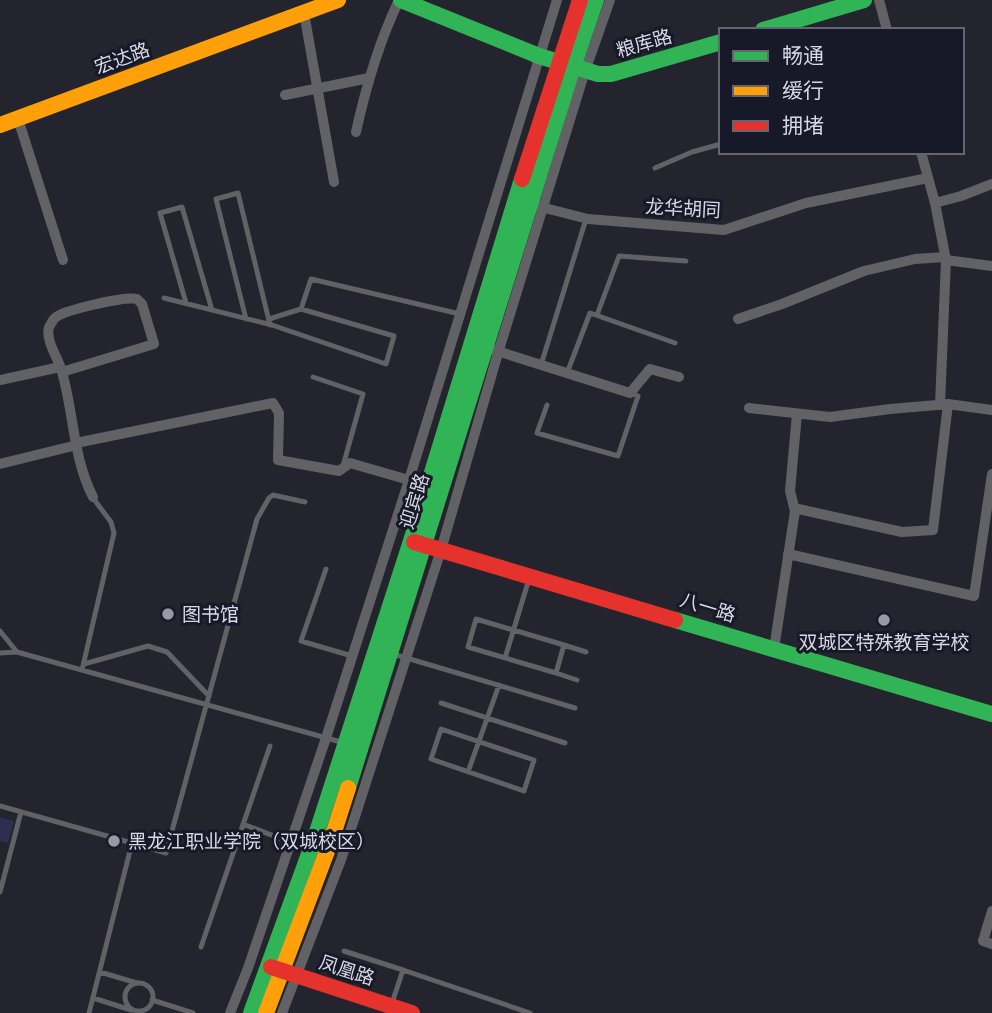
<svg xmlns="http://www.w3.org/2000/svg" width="992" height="1013" viewBox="0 0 992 1013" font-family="Raleway,'Noto Sans SC',sans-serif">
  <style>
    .green { fill: #2e2e50 }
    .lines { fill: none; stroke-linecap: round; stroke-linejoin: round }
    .lane { stroke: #616166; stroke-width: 5 }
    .street { stroke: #616166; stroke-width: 10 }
    .fast { stroke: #30b455; stroke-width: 16 }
    .slow { stroke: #ff9f0a; stroke-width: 16 }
    .jam { stroke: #e5322d; stroke-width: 16 }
    .poi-dot { fill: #9899a4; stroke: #171828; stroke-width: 2.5 }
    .labels { text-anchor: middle; stroke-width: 6; stroke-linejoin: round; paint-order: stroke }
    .street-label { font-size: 19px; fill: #d7d8e4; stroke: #171828 }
    .poi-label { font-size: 19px; fill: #d7d8e4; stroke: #171828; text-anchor: start }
  </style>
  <rect width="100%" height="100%" fill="#24242e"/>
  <path class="green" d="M0 817 14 821 8 843 0 841Z"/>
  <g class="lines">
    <path class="lane" d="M655 168 692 152 721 144
      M164 298 272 325 386 364 394 336 301 309 311 279 460 314
      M186 303 160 213 182 207 212 310
      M597 315 619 256 686 261
      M246 319 216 199 238 193 270 325
      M269 319 301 309
      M541 365 586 219
      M567 373 590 313 675 343
      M313 377 363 394 343 466
      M547 405 537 433 618 456 638 396 630 393
      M326 569 301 641 352 656
      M476 619 564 645 556 673 468 647Z
      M0 631 17 652
      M564 645 586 652
      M0 653 17 652 341 742
      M393 654 575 708
      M505 658 529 579
      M84 664 148 646 167 652 209 696
      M82 670 114 533 111 522 93 498
      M556 673 577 680
      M441 703 565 743
      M441 729 534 760 524 791 431 759Z
      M468 772 499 685
      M0 806 132 843 89 1013
      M243 824 307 849
      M132 843 166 853 257 519 269 498 273 495 305 502
      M0 892 21 812
      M201 947 270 746
      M344 951 403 970 392 1003
      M403 970 530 1013
      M100 972 137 983
      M125 997a14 14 0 1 1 28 0a14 14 0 1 1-28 0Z
      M93 998 131 1010
      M152 1000 193 1013"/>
    <path class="street" d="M879 0 887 30
      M304 13 334 182
      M285 95 369 78
      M18 119 63 260
      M356 132C366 86 379 42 399 0
      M921 152 935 203 946 260 940 405
      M935 203 961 196 992 184
      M537 206 588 219 724 230 806 203 928 178
      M946 260 992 266
      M738 319 782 304 864 271 915 259 945 257
      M494 350 630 393 650 369 679 377
      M62 372 154 344 142 304 137 299C126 296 63 310 55 318 54 318 50 326 49 327 45 341 59 359 62 372 74 414 73 458 93 497
      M0 380 60 367
      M749 408 830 417 890 409 948 404 992 410
      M76 443 273 403 279 413 278 460 339 471 350 463 409 480
      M0 464 77 445
      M794 508 902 532 933 530 948 404
      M788 554 974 596 992 474
      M774 649 795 511 790 491 797 414
      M992 911 983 941 992 944
      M230 1013 248 968 326 738 409 480 557 0
      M282 1013 341 860 441 550 498 353 585 71 610 0"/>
    <path class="fast" d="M401 0 539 56 598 74H611L721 42
      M763 30 864 0
      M675 620 992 714
      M348 788 573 67 596 0
      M251 1013 317 832 411 541 522 179"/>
    <path class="slow" d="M0 125 338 0
      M266 1013 332 838 348 788"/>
    <path class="jam" d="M522 179 580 0
      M414 542 675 620
      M271 967 412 1013"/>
  </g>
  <g class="poi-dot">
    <circle cx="168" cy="614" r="7"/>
    <circle cx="884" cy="620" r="7"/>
    <circle cx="114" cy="841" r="7"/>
  </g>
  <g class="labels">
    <g class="street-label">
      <text transform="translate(644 43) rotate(-16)" y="7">粮库路</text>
      <text transform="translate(122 58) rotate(-20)" y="7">宏达路</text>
      <text transform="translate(683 208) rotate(3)" y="7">龙华胡同</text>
      <text transform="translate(414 501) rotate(-73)" y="7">迎宾路</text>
      <text transform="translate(708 607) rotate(17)" y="7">八一路</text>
      <text transform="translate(347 970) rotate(18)" y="7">凤凰路</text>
    </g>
    <g class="poi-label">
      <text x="182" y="621">图书馆</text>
      <text x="884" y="649" text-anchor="middle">双城区特殊教育学校</text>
      <text x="128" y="848">黑龙江职业学院（双城校区）</text>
    </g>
  </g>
  <rect x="719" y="28" width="245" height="126" fill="#171828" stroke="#646573" stroke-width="2"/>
  <rect x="733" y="51" width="35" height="10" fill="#30b455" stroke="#646573" stroke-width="2"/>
  <text x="782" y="63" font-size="21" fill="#d7d8e4">畅通</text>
  <rect x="733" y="86" width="35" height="10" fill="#ff9f0a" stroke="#646573" stroke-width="2"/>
  <text x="782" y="98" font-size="21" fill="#d7d8e4">缓行</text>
  <rect x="733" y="121" width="35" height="10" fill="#e5322d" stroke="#646573" stroke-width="2"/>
  <text x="782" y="133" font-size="21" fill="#d7d8e4">拥堵</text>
</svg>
